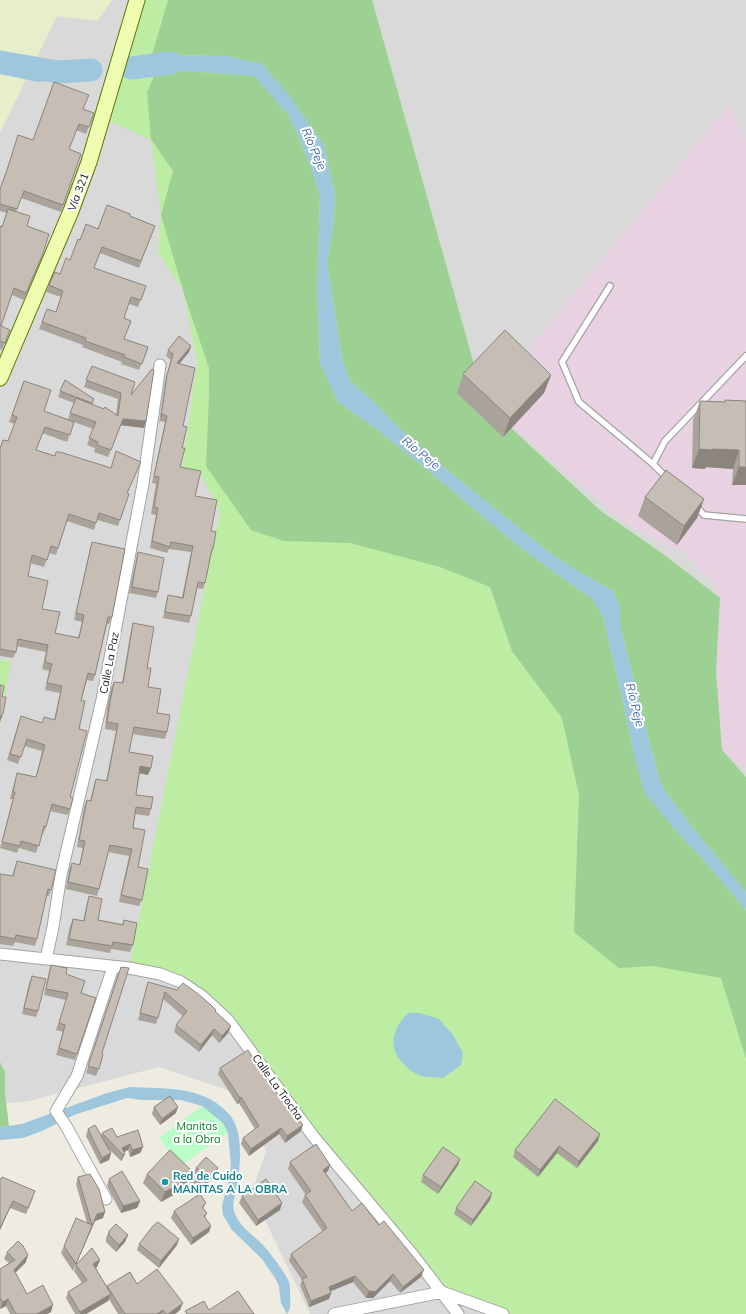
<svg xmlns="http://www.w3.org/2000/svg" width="746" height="1314" viewBox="0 0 746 1314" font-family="Mulish,sans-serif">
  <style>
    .residential { fill: #dad9d9 }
    .industrial { fill: #e8d2e1 }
    .farmland { fill: #e7eeca }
    .grass { fill: #bdeca3 }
    .forest { fill: #9dd093 }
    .park { fill: #bafcc8 }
    .water { fill: #9ec7de }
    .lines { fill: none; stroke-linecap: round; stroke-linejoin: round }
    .river { stroke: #9ec7de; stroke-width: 23 }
    .lane-casing { stroke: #a3a3a3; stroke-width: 8 }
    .street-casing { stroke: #a3a3a3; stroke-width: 13 }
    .secondary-casing { stroke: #597600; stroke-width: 17 }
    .lane { stroke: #fff; stroke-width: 5.5 }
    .street { stroke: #fff; stroke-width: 11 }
    .secondary { stroke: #eefdb0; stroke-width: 15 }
    .wall { fill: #aaa39b }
    .shaded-wall { fill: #8b857e }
    .building { fill: #c6beb4; stroke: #8b857e }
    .culture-dot { fill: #0f9aa8; stroke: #fff; stroke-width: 1.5 }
    .labels { text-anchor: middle; stroke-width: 4; stroke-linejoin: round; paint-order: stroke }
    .street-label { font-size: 11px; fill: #1c1c1c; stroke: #fff }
    .park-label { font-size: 11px; fill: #067e20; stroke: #fff }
    .culture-label { font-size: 11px; font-weight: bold; fill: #0d838f; stroke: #fff; text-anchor: start }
    .water-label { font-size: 12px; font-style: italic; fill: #446baf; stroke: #fff }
  </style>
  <rect width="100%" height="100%" fill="#eeebe1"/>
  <path class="residential" d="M0 0H746V1314H310L252 1193 266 1151 239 1094 159 1067 29 1101 0 1104Z"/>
  <path class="industrial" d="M729 105 746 142V771L698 732 718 585 682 551 630 526 485 404Z"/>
  <path class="farmland" d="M0 0H112L97 21 57 16 0 133Z"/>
  <path class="grass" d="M129 0H372L485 404 601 511 666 556 720 598 716 671 722 750 746 777V1314H503L442 1292 228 1020 166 976 129 968 220 512 200 472 182 470 197 362 183 290 158 253 161 215 151 140 94 114Z
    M0 659 11 661 0 728Z"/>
  <path class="forest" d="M168 0H372L485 404 601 511 666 556 720 598 716 671 722 750 746 777V892L693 828 663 788 659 778 620 626V607L613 591 571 567 550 553 430 456 394 423 375 403 350 381 342 359 327 261 333 229 335 194 324 146 289 96 262 64 227 56 152 55Z
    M187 71 254 76 287 113 298 135 313 173 320 197 317 288 320 364 338 402 378 430 447 486 508 538 565 580 591 598 603 616 622 697 632 746 676 831 700 856 746 910V1059L721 978 653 966 619 968 574 932 579 795 562 718 512 651 490 587 440 567 350 543 284 541 251 530 206 466 209 393V368L185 297 161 215 173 171 151 139 147 92 156 72Z
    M0 1062 5 1072V1094L9 1126 0 1127Z"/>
  <path class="park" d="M202 1106 223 1123 228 1133 180 1166 159 1138Z"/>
  <path class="water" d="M0 52 15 58 45 65H79L85 70 74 76 38 82 0 74Z
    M152 55 227 56 262 64 289 95 324 146 335 194 333 229 327 261 342 359 350 381 375 403 394 423 430 456 550 553 571 567 613 591 620 607V626L659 778 663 788 693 828 746 892V910L700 856 676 831 644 792 632 746 622 697 603 616 591 598 565 580 508 538 447 486 378 430 338 402 320 364 317 288 320 197 313 173 298 135 287 113 254 76 187 71 156 72 139 66Z
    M408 1013H420L439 1019 453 1035 463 1053 461 1065 443 1078C436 1077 428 1078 421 1076 410 1072 396 1059 394 1047 391 1034 400 1021 408 1013Z
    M130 1087C164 1089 201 1085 227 1112 245 1129 240 1165 237 1187 235 1196 231 1205 235 1214 240 1226 251 1234 261 1243 269 1251 284 1271 289 1282 290 1286 290 1290 290 1294 290 1302 292 1307 287 1314L281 1303 279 1286 275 1278 262 1259 232 1230 223 1215 222 1206 228 1182 231 1166 228 1133 223 1123 202 1106 181 1100H143L127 1098 74 1115 42 1131 23 1138 0 1140V1127L22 1124 107 1093Z"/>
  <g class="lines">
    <path class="river" d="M0 62 58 72 91 70
      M131 68 171 63"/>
    <g class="lane-casing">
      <path id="lane" d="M610 286 562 362 579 402 653 464 668 479
        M653 464 665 441 746 356
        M696 506 704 515 746 519"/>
    </g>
    <g class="street-casing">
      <path id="street" d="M0 954 129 968 160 974 181 982 202 996 228 1020 313 1136 413 1255 458 1314
        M46 959 53 927 61 875 102 700 143 484 160 365
        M106 1199 66 1126 56 1111 77 1076 113 967
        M442 1292 503 1314
        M334 1314 442 1292"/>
    </g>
    <g class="secondary-casing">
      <path id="secondary" d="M0 378 71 211 89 162 137 0"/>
    </g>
    <use href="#lane" class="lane"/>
    <use href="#street" class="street"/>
    <use href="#secondary" class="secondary"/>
  </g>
  <path class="wall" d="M83 109 94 113 86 134 76 130 69 149 81 154 61 212 21 198 16 212 27 226 39 263 24 300 12 295 1 326 10 330 2 350 0 349V226L2 227 7 213 0 211V189L5 175 16 142 18 135 33 140Z
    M130 216 155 226 139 268 100 253 94 268 146 286 138 307 129 304 124 318 125 339 148 347 139 370 121 364 122 362 82 347 83 345 39 329 47 309 56 312 61 297 46 292 49 285 60 274 70 260 80 240 98 229Z
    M191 346 189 352 179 364 183 426 180 467 211 531 213 549 211 556 205 583 203 589 197 588 191 616 189 623 163 618 166 602 168 595 182 597 191 552 169 549 167 553 150 548 156 515 151 514 156 484 152 483 165 422 160 421 159 424 165 381 171 360 166 356 168 350Z
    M92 366 131 395 144 428 120 425 108 457 94 452 95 448 87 445 93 429 74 422 67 442 42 433 36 450 55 456 111 468 141 462 127 493 129 494 118 526 97 520 94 530 67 521 56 555 49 553 44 567 30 563 28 576 42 609 55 633 78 638 82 622 74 620 90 549 92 542 112 617 109 624H107L95 675 93 681 87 680 81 701 79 729 70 797V809L68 815 50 811 46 827 43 834 42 833 36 853 19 848 17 853 0 848 13 799H10L15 780 17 773 36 777 42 751 24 746 18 764 7 760 21 716 42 723 54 720 60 693 45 690 49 671 42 669 46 652 16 646V652L13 658 0 656V448L3 440 8 441 15 424 9 422 24 381 44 411 68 419 74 403 58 397 65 380 94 399 92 405 116 415 118 399 84 387Z
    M463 374 551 375 544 393 503 437 457 393Z
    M746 397V485H732L733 469 706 467 705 469 692 468 693 420 700 401 725 402V400L746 401Z
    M645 497 704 499 697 518 677 545 638 516Z
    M138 552 158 592 156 598 129 593 136 559Z
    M133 623 147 668 148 687 157 713 167 732 165 739 132 734 129 752 148 775 140 773 136 795 151 809 149 816 135 814 133 828 138 867 142 900 139 906 119 902 129 856 108 852 99 889 97 896 66 889 69 870 72 863 79 865 83 848 77 847 84 807 87 800 90 801 94 785 96 779 106 781 116 731 105 729 107 708 111 688 114 682 122 683 131 630Z
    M17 861 51 890 49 896H46L37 939 35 946 15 942 13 946 0 944V874L12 876Z
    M89 896 98 920 122 924 124 920 133 945 130 952 111 949 110 953 66 945 70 926 73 919 83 921 87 903Z
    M51 965 66 974 81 993 96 998 75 1060 56 1055 63 1032 56 1030 66 1000 44 995 49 972Z
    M118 974 102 1053 99 1069 96 1076 86 1073Z
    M32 976 38 1011 36 1017 22 1014 29 983Z
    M148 982 216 1012 231 1026 228 1033 219 1043 212 1035 199 1052 174 1032 176 1025 183 1016 163 999 156 1024 138 1020 146 989Z
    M220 1068 301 1131 285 1143 279 1134 249 1156 241 1144 243 1138 255 1129 239 1103 237 1104 218 1074Z
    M154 1107 176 1113 160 1125 152 1114Z
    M88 1129 101 1135 102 1133 117 1137 143 1147 140 1153 130 1157 128 1150 124 1152 122 1160 121 1161 109 1149 111 1153 109 1160 100 1164 86 1136Z
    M598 1141 577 1168 557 1153 538 1177 513 1157 515 1150Z
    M460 1159 458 1165 438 1194 421 1182 423 1175Z
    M290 1162 330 1165 328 1171 326 1173 352 1211 379 1225 421 1277 400 1293 390 1281 373 1298H366L353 1282 331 1291V1293L329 1299 309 1307 300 1285 302 1280 289 1261 291 1254 323 1232 302 1202 305 1195H306L288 1169Z
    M196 1168 215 1175 200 1191 190 1183Z
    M147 1174 188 1181 175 1194 161 1202 143 1183Z
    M78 1177 103 1218 95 1221 73 1271 61 1253 64 1246 87 1223 76 1184Z
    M109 1179 140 1201 137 1208 121 1213 107 1186Z
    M0 1180 33 1198 26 1214 10 1208 0 1230Z
    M492 1193 490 1200 471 1226 454 1214 456 1208Z
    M242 1196 280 1210 256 1226 239 1203Z
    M206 1203 203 1209 207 1213 205 1218 209 1232 191 1245 171 1218 174 1211Z
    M109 1231 128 1235 125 1242 116 1252 106 1242V1238Z
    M139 1244 177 1245 159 1268 137 1250Z
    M7 1252 26 1262 15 1273 27 1294 51 1312 47 1314H10L6 1306 0 1309V1269L9 1263 4 1259Z
    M100 1260 97 1267 95 1268 107 1287V1286L137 1284 180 1310 175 1314H118L109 1299 108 1301 86 1314H75L66 1298 68 1292 82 1283 74 1271 76 1265Z"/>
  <path class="shaded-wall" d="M191 346 189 352 174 370 177 363Z
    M551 375 544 393 503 437 510 418Z
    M123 419 146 421 144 428 120 425 108 457Z
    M699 449H712L739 450 733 469 706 467 705 469 692 468Z
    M739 467H746V485H732Z
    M704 499 697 518 677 545 684 526Z
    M3 714 0 722V717Z
    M140 766 151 768 148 775 138 773Z
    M231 1026 228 1033 219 1043 222 1036Z
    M214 1029 212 1035 199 1052 201 1045Z
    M241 1097 239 1103 237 1104 240 1098Z
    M178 1107 176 1113 160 1125 162 1119Z
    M303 1125 301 1131 285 1143 287 1136Z
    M281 1128 279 1134 249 1156 251 1149Z
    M600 1134 598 1141 577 1168 579 1161Z
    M130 1144 128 1150 122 1153V1148Z
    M559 1146 557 1153 538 1177 540 1170Z
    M143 1147 140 1153 130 1157 132 1150Z
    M111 1153 109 1160 100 1164 102 1158Z
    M125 1154 122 1160 121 1161 123 1155Z
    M460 1159 458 1165 438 1194 441 1187Z
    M330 1165 328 1171 321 1176 323 1170Z
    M218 1168 215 1175 200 1191 203 1185Z
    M192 1171 188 1181 175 1194 161 1202 165 1192Z
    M492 1193 490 1200 471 1226 473 1220Z
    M13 1201 10 1208 0 1230V1228Z
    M140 1201 137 1208 121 1213 123 1206Z
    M282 1203 280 1210 256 1226 258 1220Z
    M105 1212 103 1218 95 1221 73 1271 97 1214Z
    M211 1226 209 1232 191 1245 193 1238Z
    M128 1235 125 1242 116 1252 119 1245Z
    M179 1239 177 1245 159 1268 161 1261Z
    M28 1255 26 1262 11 1277 14 1270Z
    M100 1260 97 1267 91 1271 93 1264Z
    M424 1270 421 1277 400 1293 403 1287Z
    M393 1274 390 1281 373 1298H366L369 1291Z
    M355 1276 353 1282 326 1293 329 1287Z
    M331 1293 329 1299 309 1307 311 1301Z
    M111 1294 108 1301 86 1314H80V1312Z
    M8 1299 6 1306 0 1309 3 1302Z
    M183 1303 180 1310 175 1314H168Z
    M53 1305 51 1312 47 1314H37Z
    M163 1310 161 1314H157Z"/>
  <path class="building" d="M54 82 89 95 83 109 94 113 89 127 79 124 69 149 81 154 63 205 24 191 17 209 0 204V189L7 170 18 135 33 140Z
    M107 205 130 214V216L155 226 141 261 102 247 94 268 146 286 141 300 131 297 124 318 131 321 124 339 148 347 142 364 124 357 125 355 85 341 86 338 42 322 47 309 56 312 63 291 49 285 55 272 60 274 66 258 70 260 78 239 80 240 86 224 98 229Z
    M8 209 30 216 27 226 49 234 42 256 26 293 14 288 1 326 10 330 5 343 0 341V226L2 227Z
    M505 330 551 375 510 418 463 374Z
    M179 336 191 346 177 363 195 368 183 426 187 427 182 448H185L180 467 201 471 195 496 217 500 211 531 216 532 213 549H212L205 583 198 582 191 616 165 612 168 595 183 598 193 546 171 542 170 547 152 541 158 508 154 507 159 477 154 476 167 416 162 414 161 417 167 375 173 354 168 350Z
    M92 366 135 382 131 395 152 369 154 370 146 421 123 419 111 450 97 445 98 442 89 438 96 422 70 413 76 398 104 409 105 407 118 416 121 393 86 380Z
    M65 380 94 399 92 403 60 391Z
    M24 381 51 390 44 411 74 422 70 435 45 427 36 450 55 456 56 452H60L111 468 116 451 141 462 127 493 129 494 120 520 99 513 96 523 69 514 58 548 51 546 47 560 32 555 28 576 48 581 42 609 60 612 55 633 79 638 84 615 76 613 92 542 125 549 112 617H108L95 675 88 673 81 701H85L79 729 87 731 70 797 73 798 70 809 52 804 46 827 44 826 39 846 21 841 20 846 2 842 15 792H13L17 773 36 777 45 745 27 739 21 757 10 754 21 716 42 723 44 717 55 720 62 686 47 683 52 664 45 662 48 645 18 639 16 652 0 649V449L3 440 8 441 17 417 12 415Z
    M725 400 746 401V467H739V450L712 449V450L699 449 700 401 725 402Z
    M666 470 704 499 684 526 645 497Z
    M138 552 164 558 158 592 132 587Z
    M133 623 154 627 147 668H151L148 687 161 689 157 713 170 715 167 732 134 727 129 752 153 756 151 768 140 766 136 795 153 797 151 809 136 807 133 828 145 830 138 867 148 869 142 900 121 895 132 849 110 845 99 889 68 882 72 863 80 865 85 841 79 840 87 800 91 801 96 779 107 781 118 724 107 722 110 702 114 682 123 683Z
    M0 685 4 686 2 697H6L3 714 0 717Z
    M17 861 56 870 51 890 48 889 37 939 16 935 15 939 0 936V874L13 876Z
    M89 896 102 899 98 920 123 925 124 920 137 923 133 945 113 942 112 946 69 939 73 919 84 921Z
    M51 965 67 968 66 974 85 981 81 993 96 998 77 1054 59 1048 65 1025 59 1023 68 993 46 989Z
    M121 967 129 968 102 1053 103 1054 99 1069 88 1066Z
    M32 976 46 979 38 1011 24 1008Z
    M148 982 177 990 183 983 197 993 211 1005 216 1010 215 1011 231 1026 222 1036 214 1029 201 1045 176 1025 187 1011 165 992 158 1018 140 1013Z
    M248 1050 258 1066 259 1065 262 1069 282 1101 293 1114 294 1113 303 1125 287 1136 281 1128 251 1149 243 1138 259 1126 241 1097 240 1098 220 1068Z
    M170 1096 178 1107 162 1119 154 1107Z
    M555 1099 600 1134 579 1161 559 1146 540 1170 515 1150Z
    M95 1125 111 1153 102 1158 88 1129Z
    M112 1128 117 1137 138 1130 143 1147 132 1150 130 1144 122 1148 125 1154 123 1155 102 1133Z
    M316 1144 330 1165 323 1170 352 1211 362 1203 379 1225 384 1221 424 1270 403 1287 393 1274 375 1292 369 1291 355 1276 329 1287 331 1293 311 1301 302 1279 307 1277 291 1254 327 1228 305 1195 311 1191 290 1162Z
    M443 1147 460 1159 441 1187 423 1175Z
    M170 1150 192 1171 179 1184 165 1192 147 1174Z
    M206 1157 218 1168 203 1185 192 1176 198 1169 196 1168Z
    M122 1171 140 1201 123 1206 109 1179Z
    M90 1174 99 1189 105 1212 97 1214 76 1264 64 1246 76 1218 92 1225 78 1177Z
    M2 1177 35 1191 28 1208 13 1201 0 1228V1180Z
    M266 1179 282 1203 258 1220 242 1196Z
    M475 1181 492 1193 473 1220 456 1208Z
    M200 1194 206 1203 202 1207 207 1213 204 1216 211 1226 193 1238 174 1211Z
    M158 1222 179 1239 161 1261 139 1244 153 1226Z
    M116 1224 128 1235 119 1245 109 1235V1231Z
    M18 1241 23 1246 28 1255 14 1270 27 1294 43 1285 53 1305 37 1314H16L8 1299 3 1302 0 1298V1269L15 1260 7 1252Z
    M92 1248 100 1260 93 1264 111 1294 80 1312 68 1292 87 1280 76 1265Z
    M157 1269 183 1303 168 1314H166L163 1310 157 1314H125L107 1286 130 1272 137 1284Z
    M238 1291 254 1314H187L185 1311 204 1301 209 1310Z"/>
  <circle class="culture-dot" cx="165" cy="1182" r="4"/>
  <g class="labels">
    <g class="street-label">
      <text transform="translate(78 192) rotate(-69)" y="4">Vía 321</text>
      <text transform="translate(109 663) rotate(-79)" y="4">Calle La Paz</text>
      <text transform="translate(278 1087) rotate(54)" y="4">Calle La Trocha</text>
    </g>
    <g class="park-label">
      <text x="197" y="1130">Manitas<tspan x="197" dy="13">a la Obra</tspan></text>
    </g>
    <g class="culture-label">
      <text x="173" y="1180">Red de Cuido<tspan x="173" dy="13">MANITAS A LA OBRA</tspan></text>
    </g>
    <g class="water-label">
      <text transform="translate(314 149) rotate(67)" y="4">Río Peje</text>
      <text transform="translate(421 453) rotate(39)" y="4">Río Peje</text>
      <text transform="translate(635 705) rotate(76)" y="4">Río Peje</text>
    </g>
  </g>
</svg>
